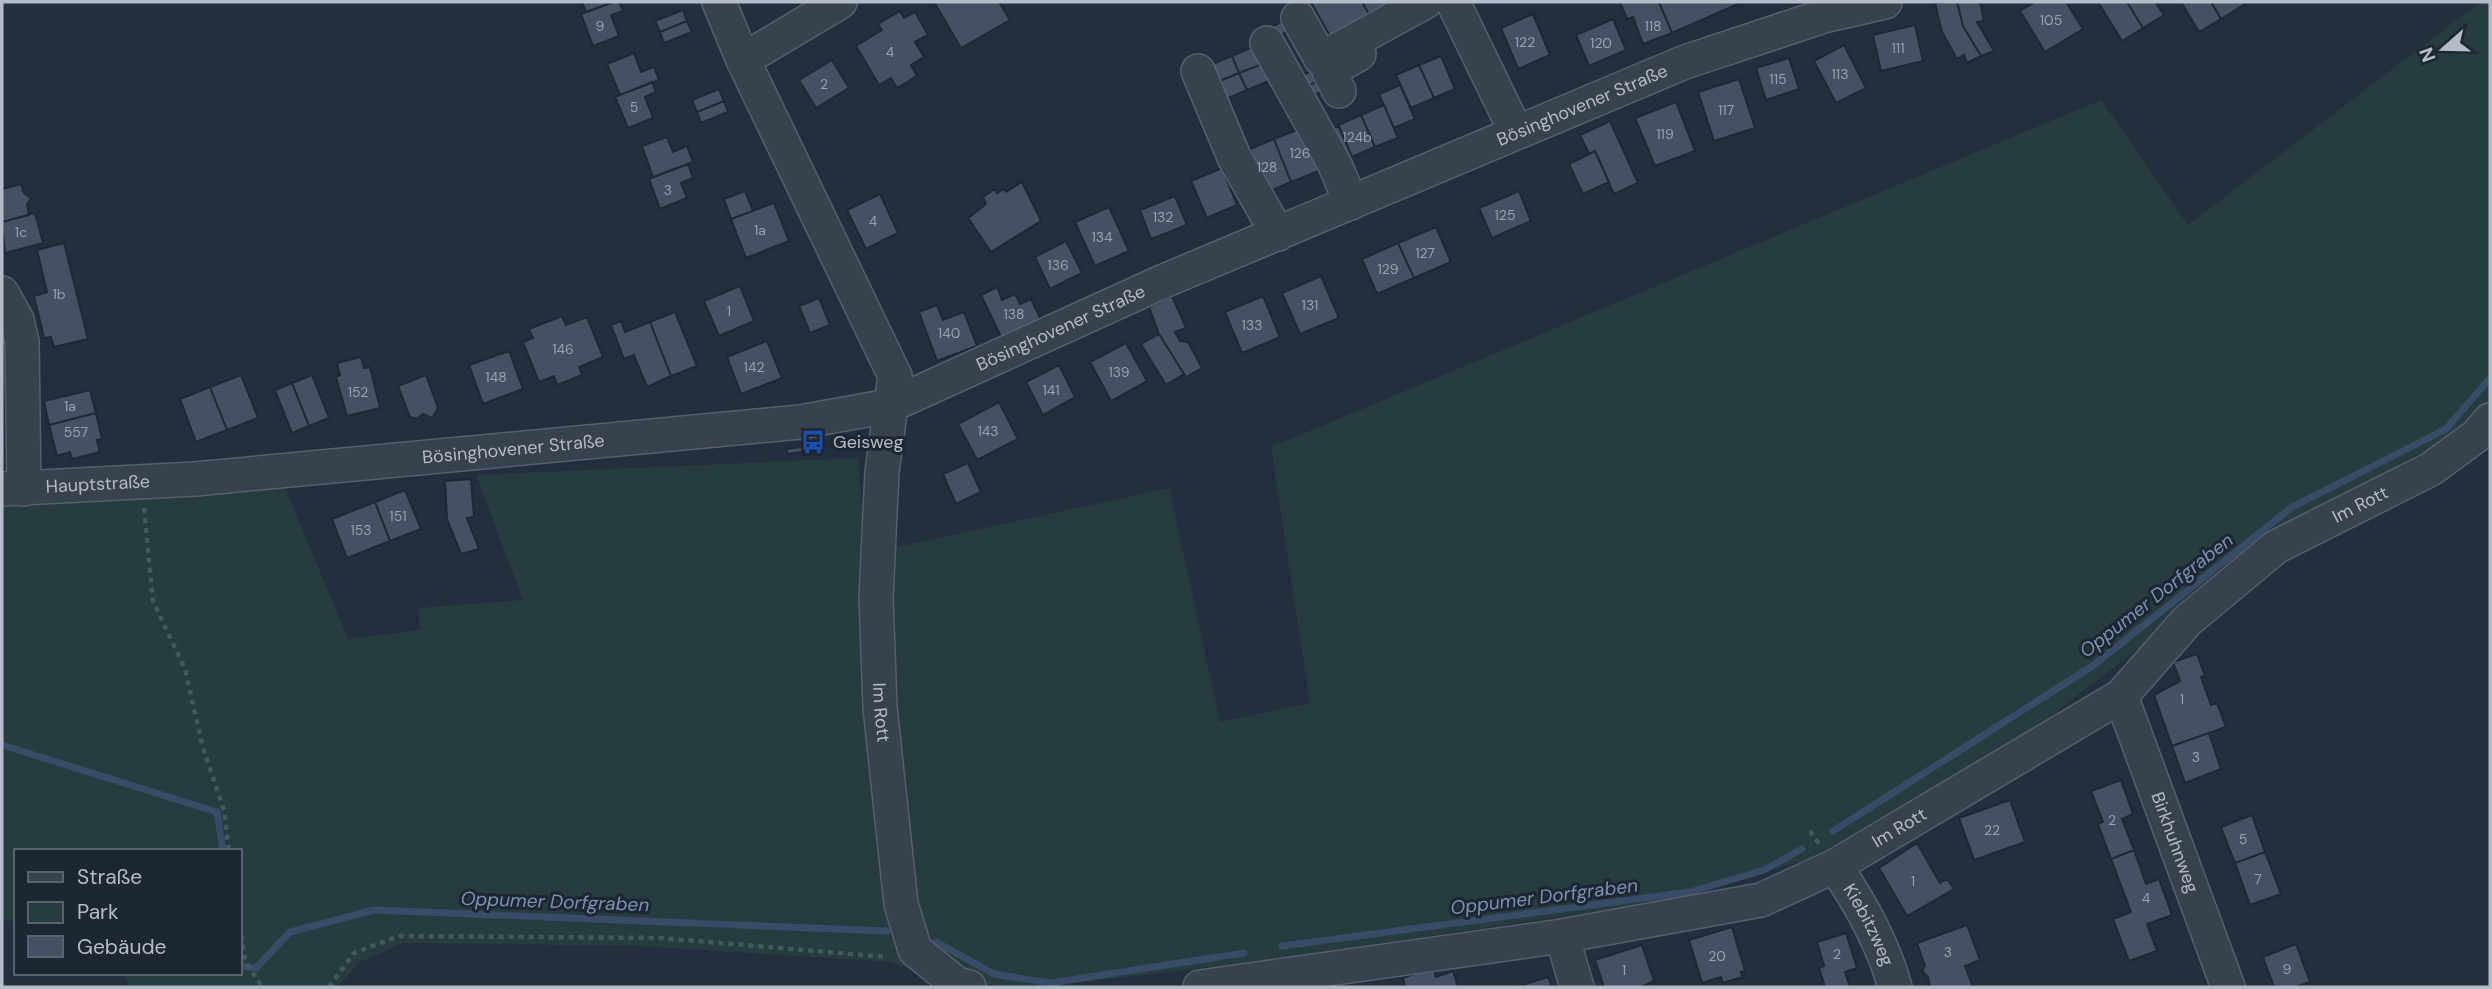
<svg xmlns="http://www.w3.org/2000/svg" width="2492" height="989" viewBox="0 0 2492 989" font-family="'DM Sans',sans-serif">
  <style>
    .green { fill: #263c3f }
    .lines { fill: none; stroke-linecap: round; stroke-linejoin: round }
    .stream { stroke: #394c67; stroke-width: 7 }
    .building { fill: #455162; stroke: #1f2835; stroke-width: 2 }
    .minor-casing { stroke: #565f6c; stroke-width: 36 }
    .path { stroke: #44595c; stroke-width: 4.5; stroke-dasharray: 5 5; stroke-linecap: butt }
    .minor { stroke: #38414e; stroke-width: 33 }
    .labels { text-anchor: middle; stroke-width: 6; stroke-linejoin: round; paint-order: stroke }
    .number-label { font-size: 14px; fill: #98a1af }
    .street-label { font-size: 18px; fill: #b4bcc9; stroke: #1d2633 }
    .poi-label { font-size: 18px; fill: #b4bcc9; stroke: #1d2633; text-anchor: start }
    .water-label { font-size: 19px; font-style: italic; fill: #7c92b1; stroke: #1d2633 }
  </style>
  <rect width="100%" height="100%" fill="#242f3e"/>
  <path class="green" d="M2480 2H2490V405L2467 429 2265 536 2151 639 2026 735 1809 859 1667 901 1259 961 1043 987C991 987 939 980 890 962L641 946 403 943 358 963 338 987H130L124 973H240V851H16V921L2 920V505L31 506 283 483 348 639 420 630 418 608 523 600 476 475 858 458 865 554 1169 488 1220 722 1310 703 1271 447 2101 100 2188 225Z"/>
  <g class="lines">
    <path class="stream" d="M2 745 217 812 223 851
      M1833 831 2094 665 2292 507 2446 429 2490 378
      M936 942 994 974 1050 983 1244 953
      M1282 946 1690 892 1764 870 1802 849
      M240 966 256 968 290 932 374 910 887 931"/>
  </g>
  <path class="building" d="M582 2H614L586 12Z
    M614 2H619L623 11 611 15 619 36 593 46 581 14Z
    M934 2H999L1010 20 961 48Z
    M1311 2H1362L1370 16 1331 38Z
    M1362 2H1394L1370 16Z
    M1620 2H1659L1672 33 1643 44 1633 17 1627 19Z
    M1659 2H1736L1738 4 1672 33Z
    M1957 2H1980L1984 21 1977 22 1994 51 1981 56 1963 26Z
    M1957 2 1963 26 1981 56 1967 63 1964 55 1957 59 1942 32 1935 3Z
    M2035 2H2066L2083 29 2045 52 2020 11Z
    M2098 2H2127L2143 28 2122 41Z
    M2127 2H2155L2164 15 2143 28Z
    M2181 2H2211L2221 19 2199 32Z
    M2211 2H2243L2245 4 2221 19Z
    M683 10 687 21 660 32 655 21Z
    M900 11 904 18 915 12 928 35 915 42 924 57 911 65 917 76 897 88 891 78 879 85 856 46 882 30 878 24Z
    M1533 14 1550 55 1518 69 1501 28Z
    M1288 18 1294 28 1274 39 1269 29Z
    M1613 19 1626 50 1589 66 1576 35Z
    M687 21 692 32 664 43 660 32Z
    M1915 25 1923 61 1881 71 1873 35Z
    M1844 45 1866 88 1836 103 1814 61Z
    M1255 46 1262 64 1239 73 1232 56Z
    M634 53 641 72 654 67 659 80 620 95 607 64Z
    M1232 56 1239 73 1217 82 1210 65Z
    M1441 56 1455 89 1434 98 1419 65Z
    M1789 58 1799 89 1766 100 1756 68Z
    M832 60 849 88 816 108 799 80Z
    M1262 64 1269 81 1247 90 1239 73Z
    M1419 65 1434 98 1411 108 1396 75Z
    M1316 68 1322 78 1302 90 1297 79Z
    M1239 73 1247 90 1224 100 1217 82Z
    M1322 78 1328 88 1308 99 1302 90Z
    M1739 79 1755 128 1714 141 1698 92Z
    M652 82 656 92 645 97 653 118 628 128 615 97Z
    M1400 85 1415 119 1394 128 1379 94Z
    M719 89 724 101 697 112 692 100Z
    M724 101 728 112 701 123 697 112Z
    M1676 102 1695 151 1655 166 1635 118Z
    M1384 105 1398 138 1375 147 1361 115Z
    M1361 115 1375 147 1352 157 1338 125Z
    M1610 121 1638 183 1614 194 1595 151 1589 154 1580 135Z
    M1309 125 1326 168 1291 182 1274 139Z
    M1339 126 1352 157 1342 161 1326 132Z
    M667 137 673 152 687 146 693 162 653 177 642 146Z
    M1274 139 1291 182 1261 195 1243 152Z
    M1595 151 1609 182 1583 194 1569 164Z
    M688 164 693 178 681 183 687 198 660 209 649 179Z
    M1222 168 1237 205 1207 218 1191 181Z
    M1022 182 1041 221 991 252 968 218 986 204 983 197 995 189 997 193 1004 189 1006 192Z
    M21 184 24 193 31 198 27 205 29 215 2 222V189Z
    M745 191 753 211 731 219 724 199Z
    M1519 191 1531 221 1492 238 1479 208Z
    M880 194 898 233 866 249 847 210Z
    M1175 196 1187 225 1151 239 1140 210Z
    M774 203 789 241 746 258 731 219Z
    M1109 207 1129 251 1095 266 1075 222Z
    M35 213 43 243 5 253 2 222Z
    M1436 227 1451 262 1414 278 1398 243Z
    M1066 241 1082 273 1050 289 1035 257Z
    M64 243 88 339 54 347 51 337 44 338 34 296 47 292 37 250Z
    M1398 243 1414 278 1377 294 1362 259Z
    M1321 276 1339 318 1300 334 1282 293Z
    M740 286 754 321 719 336 704 301Z
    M997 287 1002 300 1015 294 1020 304 1031 299 1043 324 1004 343 981 295Z
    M1172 296 1186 328 1175 332 1180 341 1188 342 1202 368 1186 377 1159 334 1149 307Z
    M1263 296 1280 337 1242 353 1225 312Z
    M819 298 830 325 810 333 799 306Z
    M937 305 943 320 964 312 977 346 937 361 919 312Z
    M675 312 697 366 671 376 650 322Z
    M562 316 566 325 587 317 603 357 579 367 582 375 557 385 554 376 539 382 523 342 533 338 529 329Z
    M621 321 625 332 650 322 671 376 647 387 634 355 624 359 611 325Z
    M1159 334 1184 374 1166 385 1141 344Z
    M767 341 782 378 741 394 727 357Z
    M1126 343 1147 381 1111 401 1090 362Z
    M509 351 523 389 483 404 469 365Z
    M361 357 364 368 370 367 380 408 347 416 336 377 340 375 337 363Z
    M1059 365 1075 397 1043 415 1026 382Z
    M241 375 258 418 227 430 210 387Z
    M312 375 329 418 309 426 292 383Z
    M426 375 438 408 432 418 423 414 417 419 410 417 398 386Z
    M292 383 309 426 292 433 275 390Z
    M210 387 227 430 196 442 180 399Z
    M90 390 96 413 49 425 44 401Z
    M999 402 1018 439 977 460 958 424Z
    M96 413 102 439 97 440 100 452 72 459 70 452 57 456 49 425Z
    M809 446 810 451 787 454V449Z
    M968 463 981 492 956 504 943 474Z
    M471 479 474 517 467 518 479 549 461 554 447 519 445 481Z
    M405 490 421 529 390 541 375 502Z
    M375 502 390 541 347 558 332 519Z
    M2197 654 2205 676 2201 677 2211 705 2217 703 2226 727 2172 746 2154 695 2180 681 2173 662Z
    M2209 733 2221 769 2185 783 2172 746Z
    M2121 780 2133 814 2122 819 2134 850 2111 859 2098 824 2103 822 2091 791Z
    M2010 800 2025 842 1974 860 1959 818Z
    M2252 815 2265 852 2235 863 2221 827Z
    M1917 843 1940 883 1947 879 1954 889 1907 916 1879 868Z
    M2134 850 2146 884 2159 879 2172 915 2147 924 2157 951 2129 961 2113 919 2131 912 2111 859Z
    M2265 852 2281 894 2250 905 2235 863Z
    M1967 925 1980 960 1965 966 1973 987H1930L1928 977 1922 971 1925 966 1917 943Z
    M1732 927 1745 971 1741 972 1742 977 1723 983 1721 977 1702 983 1689 940Z
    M1846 933 1857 968 1845 972 1850 987H1825L1819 968 1824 966 1817 942Z
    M2296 944 2310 982 2295 987H2274L2263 957Z
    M1642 945 1654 981 1641 987H1604L1595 960Z
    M1433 967 1436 977 1453 971 1458 987H1396L1405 985 1403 978Z
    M1548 977 1552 987H1516Z"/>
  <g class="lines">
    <g class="minor-casing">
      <g id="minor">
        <path id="s1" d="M719 2 743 60 895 376 882 472 876 598 880 707 901 904 915 950 957 984 969 987"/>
        <path d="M1453 2 1516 132"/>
        <path d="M1298 18 1321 59 1425 2"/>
        <path d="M1267 43 1335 165 1351 203"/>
        <path d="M743 60 840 2"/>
        <path d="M1198 71 1234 157 1278 234"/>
        <path d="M1339 91 1329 71 1359 54"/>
        <path d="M2 293 17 320 22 342 24 489"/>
        <path id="s2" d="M2 489 195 479 800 422 889 406 1164 281 1685 62 1824 16 1885 2"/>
        <path id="s3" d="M2121 696 2228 987"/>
        <path id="s4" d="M1835 866C1861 904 1883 943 1895 987"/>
        <path d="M1562 936 1577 987"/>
        <path id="s5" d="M1200 987 1562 936 1761 900 1835 866 2121 696 2187 621 2276 547 2431 469 2476 436 2490 420"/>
      </g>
    </g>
    <path class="path" d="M144 508 153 601 185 669 203 748 224 810 229 851
      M1810 831 1820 845
      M240 925 245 961 262 987
      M329 987 354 953 399 936 661 938 887 957"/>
    <use href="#minor" class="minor"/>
  </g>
  <defs>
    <g id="bus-bare" transform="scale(1.89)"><path d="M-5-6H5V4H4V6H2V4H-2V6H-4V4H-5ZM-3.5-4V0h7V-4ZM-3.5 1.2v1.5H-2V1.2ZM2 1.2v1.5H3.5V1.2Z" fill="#1a4fb4" stroke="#1d2633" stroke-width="2.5" paint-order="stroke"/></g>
  </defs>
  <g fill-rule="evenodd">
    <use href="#bus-bare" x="813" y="442"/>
  </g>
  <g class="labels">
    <g class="number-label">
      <text x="2051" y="25">105</text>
      <text x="600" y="31">9</text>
      <text x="1653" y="31">118</text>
      <text x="1525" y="47">122</text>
      <text x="1601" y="48">120</text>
      <text x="1898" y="53">111</text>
      <text x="890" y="57">4</text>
      <text x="1840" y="79">113</text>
      <text x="1778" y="84">115</text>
      <text x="824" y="89">2</text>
      <text x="634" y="112">5</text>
      <text x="1726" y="115">117</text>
      <text x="1665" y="139">119</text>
      <text x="1357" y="142">124b</text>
      <text x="1300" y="158">126</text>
      <text x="1267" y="172">128</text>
      <text x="668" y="195">3</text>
      <text x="1505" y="220">125</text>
      <text x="1163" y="222">132</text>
      <text x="873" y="226">4</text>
      <text x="760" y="235">1a</text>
      <text x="21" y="237">1c</text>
      <text x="1102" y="242">134</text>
      <text x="1425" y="258">127</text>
      <text x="1058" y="270">136</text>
      <text x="1388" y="274">129</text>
      <text x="59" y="299">1b</text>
      <text x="1310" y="310">131</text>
      <text x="729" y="316">1</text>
      <text x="1014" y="319">138</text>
      <text x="1252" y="330">133</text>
      <text x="949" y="338">140</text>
      <text x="563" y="354">146</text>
      <text x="754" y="372">142</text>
      <text x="1119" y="377">139</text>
      <text x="496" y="382">148</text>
      <text x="1051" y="395">141</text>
      <text x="358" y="397">152</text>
      <text x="70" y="411">1a</text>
      <text x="988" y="436">143</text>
      <text x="76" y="437">557</text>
      <text x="398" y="521">151</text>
      <text x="361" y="535">153</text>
      <text x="2182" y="704">1</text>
      <text x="2196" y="762">3</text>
      <text x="2112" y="825">2</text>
      <text x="1992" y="835">22</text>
      <text x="2243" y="844">5</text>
      <text x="2258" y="884">7</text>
      <text x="1913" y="886">1</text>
      <text x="2146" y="903">4</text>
      <text x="1948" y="957">3</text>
      <text x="1837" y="959">2</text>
      <text x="1717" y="961">20</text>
      <text x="2287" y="974">9</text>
      <text x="1624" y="975">1</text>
    </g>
    <g class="street-label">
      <text dy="6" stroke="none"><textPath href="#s2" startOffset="1647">Bösinghovener Straße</textPath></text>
      <text dy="6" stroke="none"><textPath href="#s2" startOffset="1080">Bösinghovener Straße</textPath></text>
      <text dy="6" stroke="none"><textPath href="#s2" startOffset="513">Bösinghovener Straße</textPath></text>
      <text dy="6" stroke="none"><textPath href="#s2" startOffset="96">Hauptstraße</textPath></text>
      <text dy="6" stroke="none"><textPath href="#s5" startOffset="1292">Im Rott</textPath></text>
      <text dy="6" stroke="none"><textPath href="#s1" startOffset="751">Im Rott</textPath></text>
      <text dy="6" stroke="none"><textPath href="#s5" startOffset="724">Im Rott</textPath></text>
      <text dy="6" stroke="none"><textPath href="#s3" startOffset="156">Birkhuhnweg</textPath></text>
      <text dy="6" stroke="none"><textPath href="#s4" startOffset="68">Kiebitzweg</textPath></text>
    </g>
    <g class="poi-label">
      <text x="833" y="448">Geisweg</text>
    </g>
    <g class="water-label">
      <text transform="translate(2156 595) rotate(-38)" y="7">Oppumer Dorfgraben</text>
      <text transform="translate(1544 896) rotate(-7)" y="7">Oppumer Dorfgraben</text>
      <text transform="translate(555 901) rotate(2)" y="7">Oppumer Dorfgraben</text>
    </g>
  </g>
  <rect width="2492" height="989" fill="none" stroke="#b4bcc9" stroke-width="7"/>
  <rect x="14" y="849" width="228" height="126" fill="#1d2633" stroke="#59626f" stroke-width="2"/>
  <rect x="28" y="872" width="35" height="10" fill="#38414e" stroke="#59626f" stroke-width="2"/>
  <text x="77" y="884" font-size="21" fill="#b4bcc9">Straße</text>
  <rect x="28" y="902" width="35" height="21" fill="#263c3f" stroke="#59626f" stroke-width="2"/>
  <text x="77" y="919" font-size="21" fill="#b4bcc9">Park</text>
  <rect x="28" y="936" width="35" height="21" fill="#455162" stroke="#59626f" stroke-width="2"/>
  <text x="77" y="954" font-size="21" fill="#b4bcc9">Gebäude</text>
  <g transform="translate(2443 49) rotate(250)" stroke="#1d2633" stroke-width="5" paint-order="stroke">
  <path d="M0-5L12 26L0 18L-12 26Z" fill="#b4bcc9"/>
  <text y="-10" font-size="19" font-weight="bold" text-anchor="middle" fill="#b4bcc9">N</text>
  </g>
</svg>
